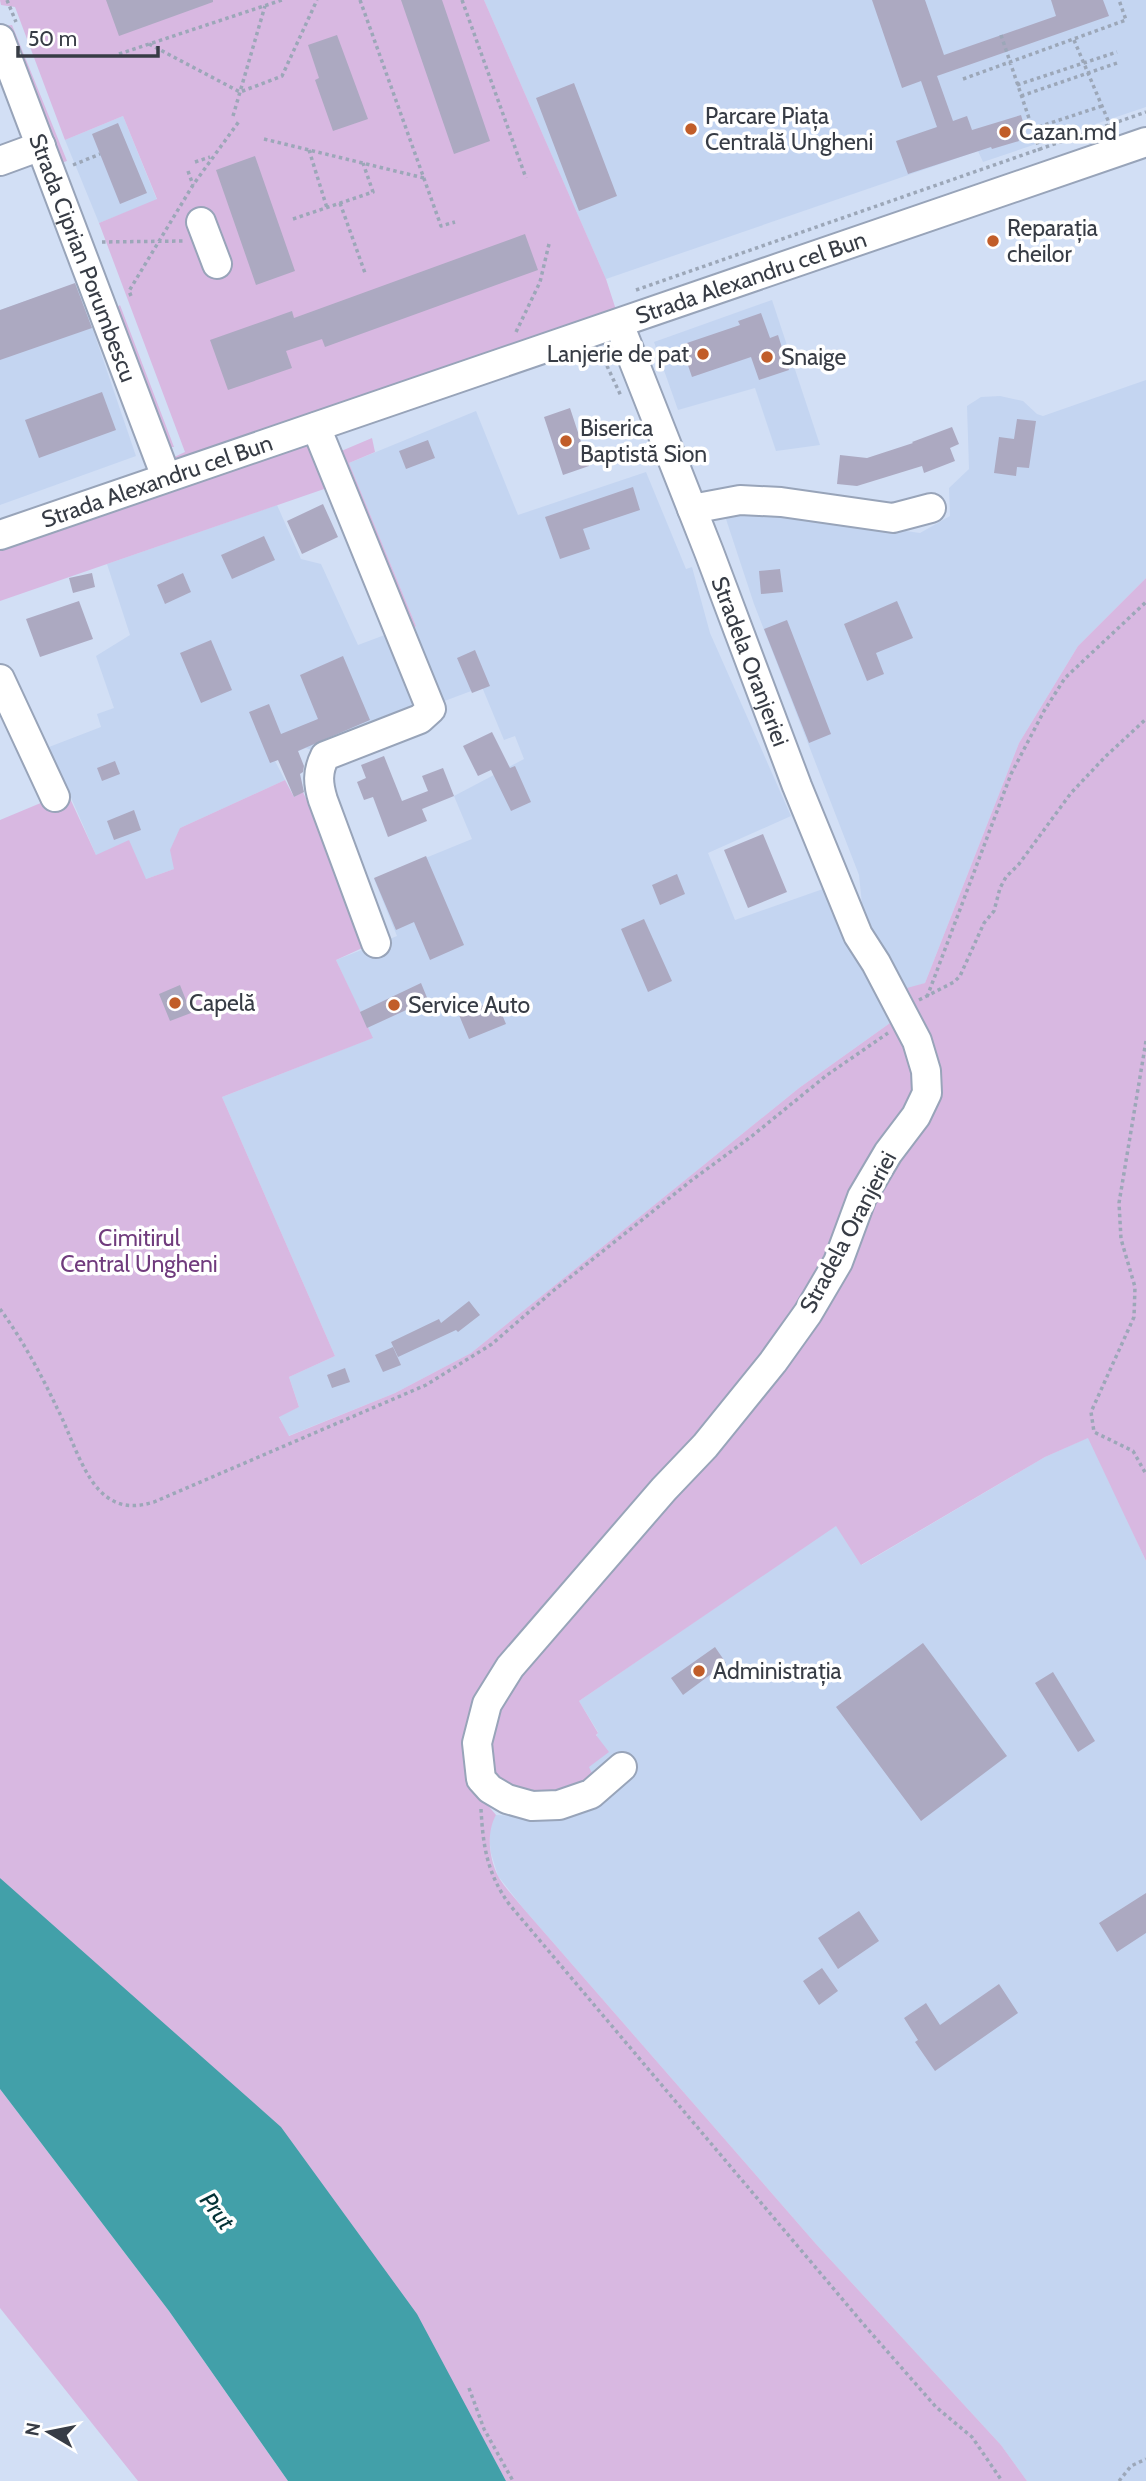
<svg xmlns="http://www.w3.org/2000/svg" width="1146" height="2481" viewBox="0 0 1146 2481" font-family="Cabin,sans-serif">
  <style>
    .built { fill: #c4d5f1 }
    .green { fill: #d8b8e1 }
    .water { fill: #42a0a9 }
    .building { fill: #aca9c1 }
    .lines { fill: none; stroke-linecap: round; stroke-linejoin: round }
    .minor-casing { stroke: #98a4b9; stroke-width: 32 }
    .path { stroke: #9ca7b8; stroke-width: 3.5; stroke-dasharray: 3.5 3.5; stroke-linecap: butt }
    .minor { stroke: #fff; stroke-width: 28 }
    .poi-dot { fill: #c15d29; stroke: #fff; stroke-width: 2.5 }
    .labels { text-anchor: middle; stroke-width: 7; stroke-linejoin: round; paint-order: stroke }
    .poi-label { font-size: 23px; fill: #373c45; stroke: #fff; text-anchor: start }
    .street-label { font-size: 23px; fill: #373c45; stroke: #fff }
    .park-label { font-size: 23px; fill: #703b7d; stroke: #fff }
    .water-label { font-size: 24px; font-style: italic; fill: #033236; stroke: #fff }
  </style>
  <rect width="100%" height="100%" fill="#d2dff5"/>
  <path class="built" d="M484 0H1146V107L983 162 978 151 606 279Z
    M123 116 157 200 99 223 65 140Z
    M77 283 136 456 0 505V310Z
    M772 300 820 445 776 451 755 388 678 410 654 342Z
    M1146 380V578L1078 646 1019 743 925 983 899 993 865 934 859 875 754 604 724 513 744 508 920 533 950 516 949 488 969 469 967 406 981 397 1000 396 1023 401 1037 414 1043 416Z
    M476 411 518 515 646 472 686 569 692 567 710 633 791 816 708 853 735 920 823 889 832 914 897 1018 799 1088 471 1353 395 1393 288 1436 279 1416 299 1407 289 1377 335 1356 222 1097 372 1038 336 960 397 936 374 879 472 839 454 796 524 759 515 736 504 740 482 687 439 703 409 634 416 626 349 463Z
    M277 505 301 559 321 564 358 645 390 633 422 708 314 751 306 748 275 761 285 780 180 828 174 869 146 879 96 855 49 747 101 727 97 714 114 708 96 656 130 635 107 564Z
    M1089 1437 1146 1561V2481H1027L1001 2445 816 2244 523 1908 498 1876 491 1853 488 1828 496 1815 562 1818 606 1802 588 1767 598 1732 579 1701 836 1525 862 1565 1045 1457Z"/>
  <path class="green" d="M0 0H484L606 279 617 313 173 469 170 459 185 452 99 223 157 199 123 116 65 140 15 7 1 5Z
    M12 25 67 161 58 164 4 26Z
    M120 305 174 447H169L116 308Z
    M372 438 375 452 349 463 416 626 409 634 339 452Z
    M313 439 327 488 0 601V550Z
    M1146 578V1561L1088 1438 1045 1457 861 1565 836 1526 579 1701 598 1733 596 1735 609 1752 589 1767 596 1781 568 1797 500 1789 484 1752 490 1711 699 1461 874 1188 931 1114 940 1066 926 1025 907 988 925 983 1019 743 1078 646Z
    M285 780 294 797 303 792 371 944 336 960 373 1038 222 1097 335 1356 289 1377 299 1407 279 1417 289 1436 395 1393 471 1353 799 1088 897 1018 916 1070V1098L825 1268 768 1353 499 1668 469 1783 496 1815C486 1833 489 1858 498 1876 504 1887 515 1898 523 1908L816 2244 1001 2445 1027 2481H506L473 2420 0 1878V820L67 792 96 855 129 840 146 879 174 869 170 850 180 828Z
    M0 2089 169 2311 288 2481H138L0 2308Z"/>
  <path class="water" d="M0 1878 281 2127 417 2314 506 2481H288L169 2311 0 2089Z"/>
  <path class="building" d="M106 0H213V2L119 36Z
    M401 0H442L490 141 454 154Z
    M872 0H925L944 55 1056 16 1051 0H1103L1109 16 937 76 953 121 967 116 972 130 1021 115 1026 132 1017 134 1019 141 992 149 991 147 908 174 896 141 937 127 921 81 902 88Z
    M337 35 368 119 333 131 315 80 319 78 308 45Z
    M574 83 617 196 579 211 536 98Z
    M118 123 147 193 120 204 92 134Z
    M255 156 295 271 256 285 216 170Z
    M525 234 538 270 325 347 322 339 286 351 292 368 228 390 210 340 292 311 294 318Z
    M75 283 92 328 0 360V310Z
    M761 313 770 338 778 335 789 370 759 380 751 357 692 377 681 345 740 325 738 321Z
    M102 392 116 430 39 458 25 420Z
    M570 408 589 466 563 475 544 417Z
    M1017 419 1036 421 1029 468 1017 467 1016 476 994 473 999 437 1014 439Z
    M952 427 959 444 950 448 955 461 924 473 922 466 857 486 837 484 840 455 867 458 913 443 912 442Z
    M428 440 435 458 406 469 399 451Z
    M633 487 640 510 583 529 590 549 560 559 545 517Z
    M323 504 338 537 302 554 287 521Z
    M264 536 275 560 232 579 221 555Z
    M780 569 783 592 761 594 759 571Z
    M92 573 95 587 73 593 69 578Z
    M183 573 191 592 165 604 157 585Z
    M79 601 93 639 40 657 26 619Z
    M897 601 913 638 876 653 884 674 867 681 844 624Z
    M787 620 831 734 809 743 764 629Z
    M211 640 232 690 201 703 180 653Z
    M475 650 490 686 472 693 457 658Z
    M343 656 370 720 298 751 304 766 303 772 300 774 304 792 294 797 278 760 270 763 249 712 269 704 281 734 318 719 300 675Z
    M492 732 510 768 515 766 531 802 511 811 491 770 478 776 463 746Z
    M384 756 402 801 428 791 422 776 443 768 454 796 422 809 427 821 388 837 373 797 364 800 357 782 366 778 361 765Z
    M115 761 120 774 102 781 97 768Z
    M134 810 141 830 114 840 107 821Z
    M763 834 787 892 748 908 724 850Z
    M426 856 464 945 430 960 414 922 396 930 374 878Z
    M677 874 685 894 660 905 652 885Z
    M644 919 672 981 648 992 621 929Z
    M421 983 428 1000 367 1028 360 1012Z
    M180 985 191 1013 170 1021 159 994Z
    M496 1000 506 1024 469 1039 459 1015Z
    M469 1301 480 1315 458 1332 456 1330 398 1357 391 1342 439 1319 441 1323Z
    M393 1347 401 1365 383 1372 375 1355Z
    M345 1368 350 1382 332 1388 327 1375Z
    M923 1643 1007 1756 921 1821 836 1707Z
    M715 1647 726 1663 683 1695 671 1678Z
    M1053 1672 1095 1741 1078 1752 1035 1683Z
    M1146 1893V1933L1117 1952 1099 1923Z
    M859 1911 879 1941 838 1969 818 1938Z
    M822 1968 838 1991 819 2005 803 1981Z
    M999 1984 1018 2013 935 2071 915 2042 918 2040 904 2018 926 2003 940 2025Z"/>
  <g class="lines">
    <g class="minor-casing">
      <g id="minor">
        <path id="s1" d="M0 39 166 477"/>
        <path d="M0 161 41 146"/>
        <path d="M201 222 217 264"/>
        <path id="s2" d="M619 324 709 552 797 786 858 935 876 963 917 1041 926 1071 927 1093 916 1116 888 1153 862 1197 838 1262 808 1313 773 1362 705 1446 664 1489 510 1667 487 1704 477 1743 481 1779 490 1789 507 1799 532 1806 559 1805 591 1794 622 1767"/>
        <path d="M316 427 431 709 420 719 325 756C317 772 318 784 323 800L376 943"/>
        <path d="M692 509 740 500 781 502 893 518 931 508"/>
        <path id="s3" d="M0 535 1146 142"/>
        <path d="M0 679 55 797"/>
      </g>
    </g>
    <path class="path" d="M7 0 16 22
      M360 0 441 226 455 222
      M462 0 526 178
      M1001 35 1040 151
      M1074 40 1110 125
      M149 44 240 92 282 76 317 0
      M119 54 282 0
      M963 79 1126 20 1119 0
      M1017 85 1117 52
      M1021 96 1120 62
      M233 116 265 6
      M1032 129 1102 106
      M264 139 424 178
      M309 150 327 208
      M195 162 210 157
      M73 165 100 154
      M188 171 193 185
      M340 203 365 273
      M293 219 373 192 363 163
      M102 242 185 241
      M636 290 1146 112
      M131 296 129 291 193 185 240 120
      M516 332 540 282 549 244
      M601 353 621 396
      M927 997 1011 774 1044 711 1065 678 1146 602
      M919 1000 954 982 960 976 984 923 994 911 1000 888 1006 877 1019 864 1071 793 1106 756 1146 719
      M1146 1041 1119 1203 1121 1239 1135 1287 1134 1317 1091 1412 1094 1432 1133 1451 1146 1474
      M0 1309C22 1339 41 1374 57 1408 71 1434 83 1480 107 1497 122 1508 137 1507 154 1502L426 1385 492 1344 553 1291 692 1180 752 1136 827 1075 888 1033
      M481 1809C483 1846 487 1873 509 1904L865 2326 936 2407 972 2437 1002 2481
      M469 2388 484 2429 513 2481
      M1119 2481 1131 2466 1146 2459"/>
    <use href="#minor" class="minor"/>
  </g>
  <g class="poi-dot">
    <circle cx="691" cy="129" r="7"/>
    <circle cx="1005" cy="132" r="7"/>
    <circle cx="993" cy="241" r="7"/>
    <circle cx="703" cy="354" r="7"/>
    <circle cx="767" cy="357" r="7"/>
    <circle cx="566" cy="441" r="7"/>
    <circle cx="175" cy="1003" r="7"/>
    <circle cx="394" cy="1005" r="7"/>
    <circle cx="699" cy="1671" r="7"/>
  </g>
  <g class="labels">
    <g class="poi-label">
      <text x="705" y="124">Parcare Piața<tspan x="705" dy="26">Centrală Ungheni</tspan></text>
      <text x="1019" y="140">Cazan.md</text>
      <text x="1007" y="236">Reparația<tspan x="1007" dy="26">cheilor</tspan></text>
      <text x="689" y="362" text-anchor="end">Lanjerie de pat</text>
      <text x="781" y="365">Snaige</text>
      <text x="580" y="436">Biserica<tspan x="580" dy="26">Baptistă Sion</tspan></text>
      <text x="189" y="1011">Capelă</text>
      <text x="408" y="1013">Service Auto</text>
      <text x="713" y="1679">Administrația</text>
    </g>
    <g class="street-label">
      <text dy="8" stroke="none"><textPath href="#s1" startOffset="234">Strada Ciprian Porumbescu</textPath></text>
      <text dy="8" stroke="none"><textPath href="#s3" startOffset="794">Strada Alexandru cel Bun</textPath></text>
      <text dy="8" stroke="none"><textPath href="#s3" startOffset="166">Strada Alexandru cel Bun</textPath></text>
      <text dy="8" stroke="none"><textPath href="#s2" startOffset="362">Stradela Oranjeriei</textPath></text>
      <text transform="translate(848 1232) rotate(-62)" y="8">Stradela Oranjeriei</text>
    </g>
    <g class="park-label">
      <text x="139" y="1246">Cimitirul<tspan x="139" dy="26">Central Ungheni</tspan></text>
    </g>
    <g class="water-label">
      <text transform="translate(217 2211) rotate(53)" y="8">Prut</text>
    </g>
  </g>
  <g transform="translate(49 2432) rotate(280)" stroke="#ffffff" stroke-width="5" paint-order="stroke">
  <path d="M0-5L12 26L0 18L-12 26Z" fill="#373c45"/>
  <text y="-10" font-size="19" font-weight="bold" text-anchor="middle" fill="#373c45">N</text>
  </g>
  <path d="M18 46v10h140v-10" fill="none" stroke="#373c45" stroke-width="3.5"/>
  <text x="28" y="46" font-size="21" fill="#373c45" stroke="#ffffff" stroke-width="5" paint-order="stroke">50 m</text>
</svg>
